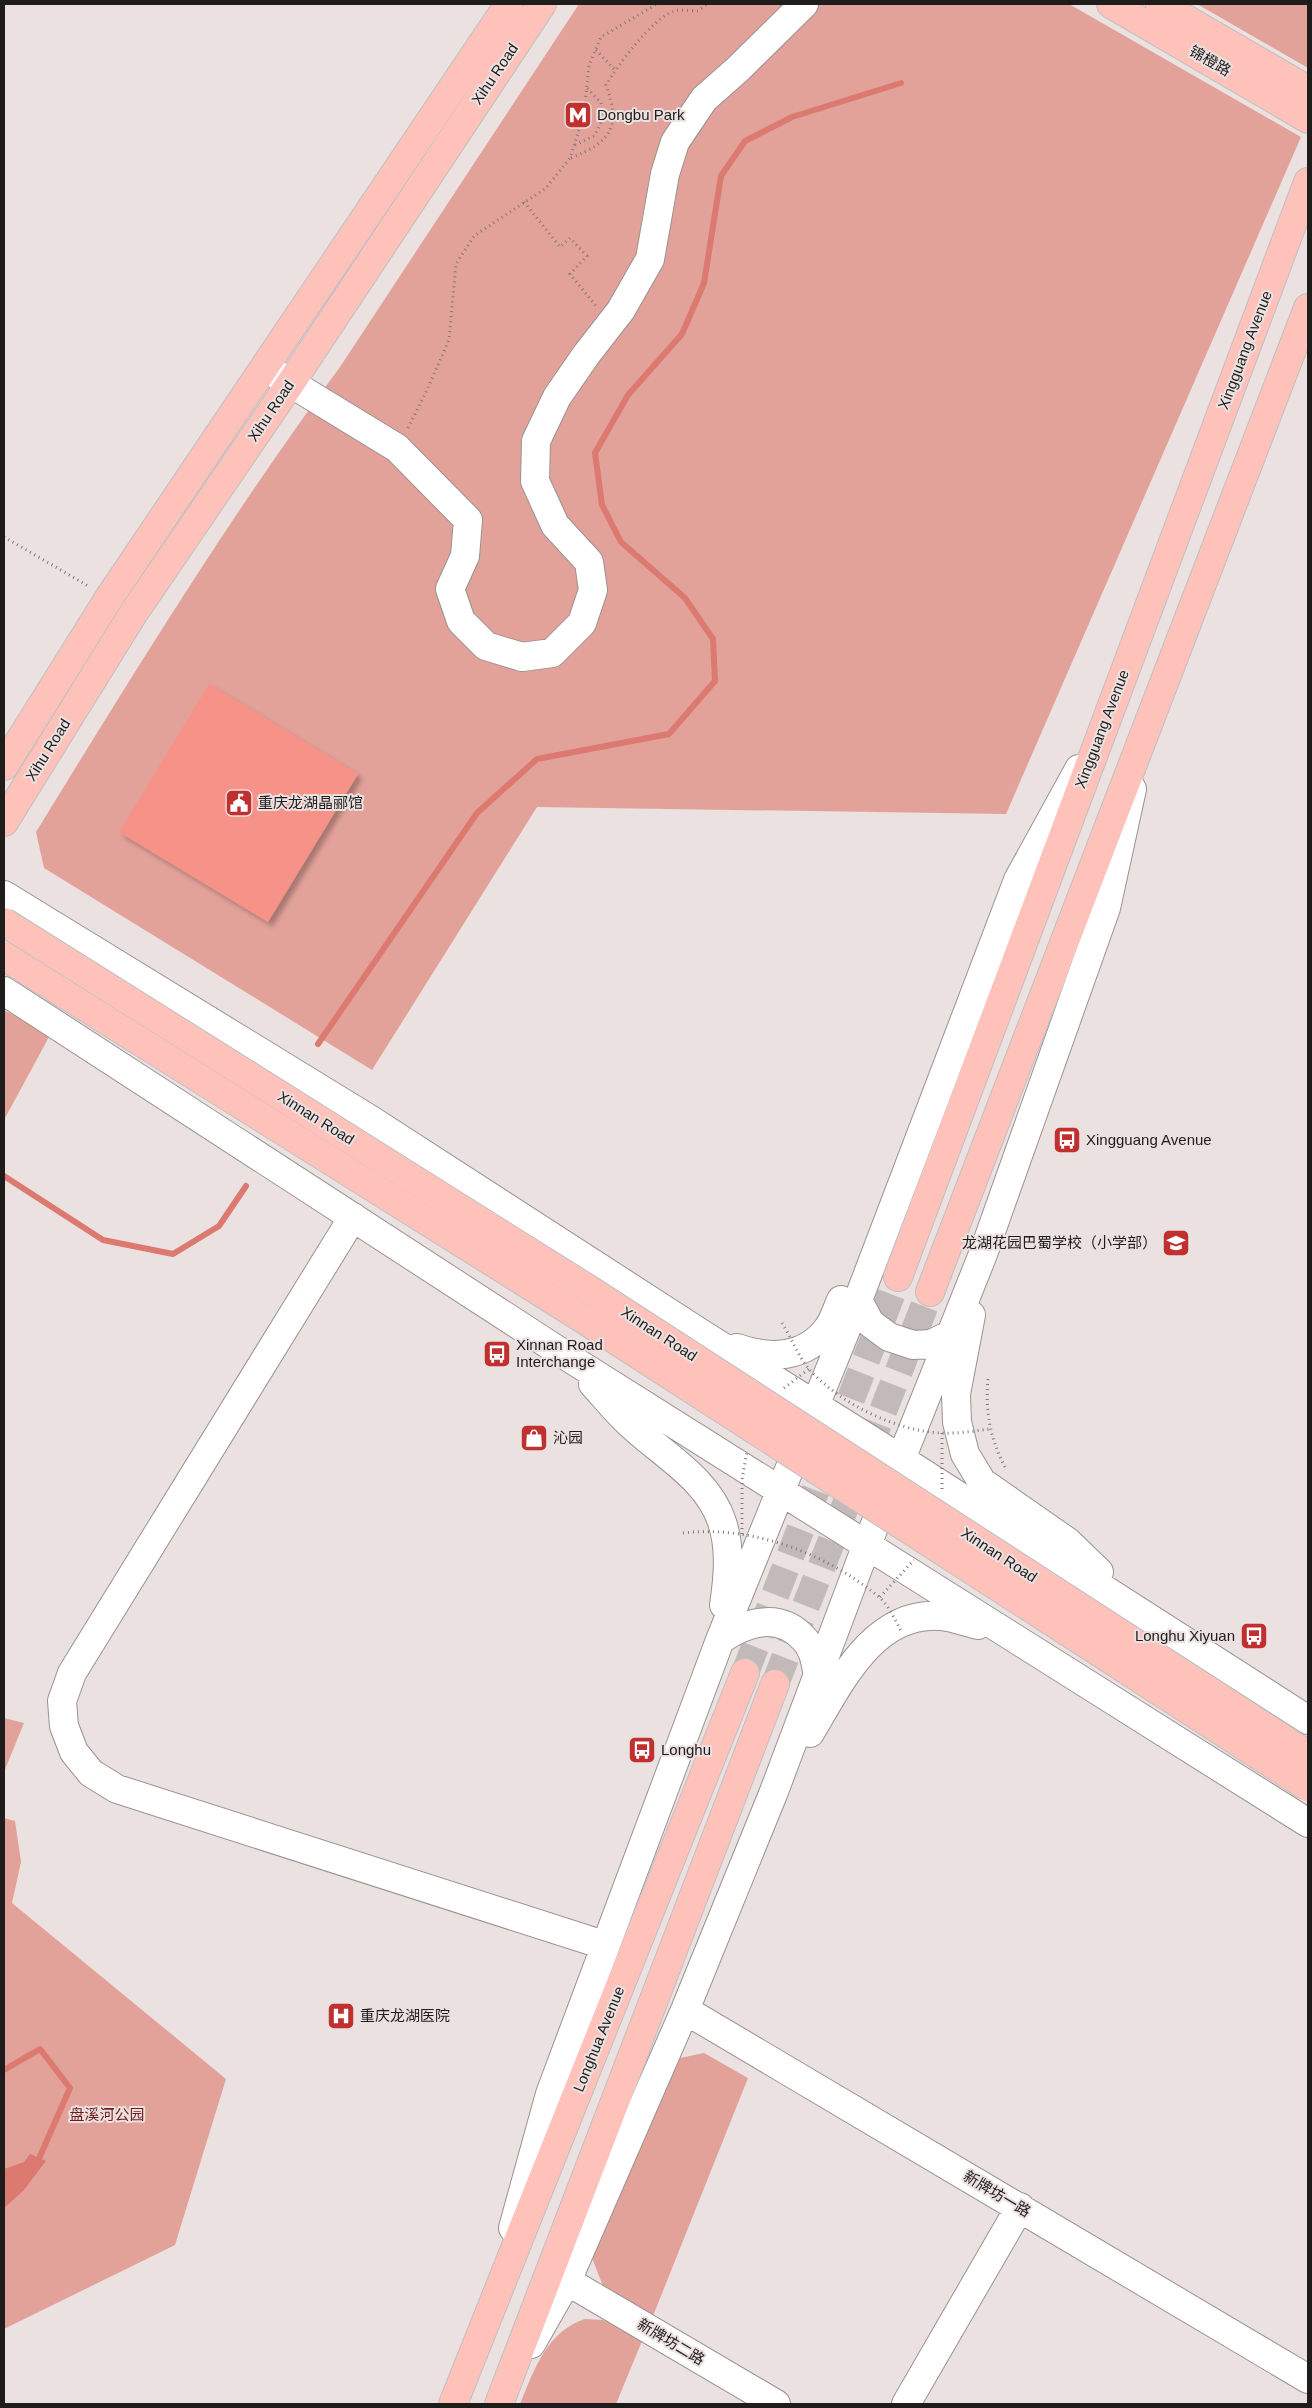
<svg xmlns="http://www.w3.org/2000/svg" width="1312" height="2408" viewBox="0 0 1312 2408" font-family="Helvetica,'Noto Sans SC',sans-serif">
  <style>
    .green { fill: #e2a29a }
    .water { fill: #dc7970 }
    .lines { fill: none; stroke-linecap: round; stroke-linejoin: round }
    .stream { stroke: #dc7970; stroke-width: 6 }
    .building { fill: #f79288; filter: url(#shadow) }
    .major-tunnel { stroke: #c1bab9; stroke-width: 28; stroke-dasharray: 28 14; stroke-linecap: butt }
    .minor-casing { stroke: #9a9291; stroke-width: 30 }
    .major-casing { stroke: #c0bfbf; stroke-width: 30 }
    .path { stroke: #7f7978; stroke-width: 3; stroke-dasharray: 1 4; stroke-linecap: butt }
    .minor { stroke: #fff; stroke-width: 28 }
    .major { stroke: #fec2bb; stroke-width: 28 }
    .major-bridge-casing { stroke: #c0bfbf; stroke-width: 30; stroke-linecap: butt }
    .path-bridge { stroke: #7f7978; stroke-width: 3; stroke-dasharray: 1 4; stroke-linecap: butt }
    .major-bridge { stroke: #fec2bb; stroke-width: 28 }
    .labels { text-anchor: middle; stroke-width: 4; stroke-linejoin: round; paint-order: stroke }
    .street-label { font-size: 15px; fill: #1f1c1c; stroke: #eae1e0 }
    .poi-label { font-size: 15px; fill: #1f1c1c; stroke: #eae1e0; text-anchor: start }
    .park-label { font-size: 15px; fill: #731b19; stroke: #eae1e0 }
  </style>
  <defs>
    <filter id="shadow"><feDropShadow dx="4.5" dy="4.5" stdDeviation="2.5" flood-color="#0004"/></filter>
  </defs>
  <rect width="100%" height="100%" fill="#eae1e0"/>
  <path class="green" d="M579 4H1069L1301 137 1006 814 537 807 372 1070 44 868 36 832C133 674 230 516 340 367Z
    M1197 4H1308V68Z
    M4 1010 50 1035 4 1120Z
    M4 1718 24 1723 4 1772Z
    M4 1818 15 1821 21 1862 12 1903 226 2079 175 2245 4 2329Z
    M704 2053 748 2078 653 2316 603 2286 592 2258 680 2058Z
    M585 2319 603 2320 642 2341 616 2404H520C534 2370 547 2331 585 2319Z"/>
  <path class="water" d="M30 2154 46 2161 23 2191 4 2208V2169L24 2162Z"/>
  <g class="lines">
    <path class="stream" d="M318 1044 477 813 537 759 669 734 715 681 713 639 685 598 621 542 602 505 595 453 628 395 682 334 704 283 721 176 745 141 792 117 901 83
      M4 1176 103 1240 173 1254 219 1226 246 1186
      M4 2070 40 2049 70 2088 37 2163"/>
  </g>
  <path class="building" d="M209 684 358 774 268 922 119 832Z"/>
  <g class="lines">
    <path class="major-tunnel" d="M745 1673 898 1277
      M775 1684 930 1292"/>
    <g class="minor-casing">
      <path id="minor" d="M266 368 397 448 468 520 465 556 450 589 461 621 486 646 522 657 552 653 582 623 593 590 589 562 555 525 535 481 536 441 557 397 586 355 621 310 650 259 665 174 675 142 704 99 738 69 804 4
        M4 895 371 1120 702 1334 901 1459 1308 1720
        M4 991 568 1357 1308 1823
        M353 1217 72 1673 62 1701 64 1726 74 1752 91 1773 117 1789 604 1945
        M858 1300 870 1323 889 1337 913 1345 931 1344 950 1335
        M971 1315 956 1394 957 1422 965 1454 982 1482 1068 1542 1099 1572
        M737 1348C770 1360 806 1358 828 1328 834 1320 837 1309 841 1300
        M593 1384C605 1397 616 1411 629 1423 660 1453 708 1478 722 1522 731 1549 728 1578 724 1605
        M720 1640C746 1622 780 1611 805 1640 814 1650 816 1664 818 1677
        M810 1733C839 1685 873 1610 941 1616 953 1617 966 1622 978 1625
        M685 2010 1308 2379
        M513 2228 550 2094 720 1640 858 1300 1018 880 1079 769
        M567 2281 776 2404
        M531 2344 567 2281 685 2010 773 1794 866 1547 983 1254 1106 908 1132 789
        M906 2404 1020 2207"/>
    </g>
    <g class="major-casing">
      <path id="major" d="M1111 4 1308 119
        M1160 4 1308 90
        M4 766 109 598 509 4
        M4 822 133 614 290 384 542 4
        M898 1277 1308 182
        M930 1292 1308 308
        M453 2404 745 1673
        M499 2404 775 1684"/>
    </g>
    <path class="path" d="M596 50 615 70
      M575 145 594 136 602 121 601 103 587 88
      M571 158C612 141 621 128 606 85 618 65 652 19 674 11 680 9 691 11 698 11L707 4
      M524 202 560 247 570 238 587 256 570 274 596 306
      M408 428 427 390 449 340 456 264 474 236 546 188 570 158 584 114 589 65 601 37 657 4
      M4 537 90 587
      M988 1379C985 1410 990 1439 1005 1467"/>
    <use href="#minor" class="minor"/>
    <use href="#major" class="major"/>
    <g class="major-bridge-casing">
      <path id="major-bridge" d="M4 922 593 1292 1308 1755
        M4 956 577 1315 1308 1787"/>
    </g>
    <path class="path-bridge" d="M782 1323C791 1337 798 1356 809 1369 839 1403 896 1431 941 1433 957 1434 974 1431 990 1429
      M784 1388 809 1369
      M942 1433V1490
      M683 1533C751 1525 825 1553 878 1596 888 1604 895 1620 901 1631
      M742 1534V1480L747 1451
      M880 1597 914 1560"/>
    <use href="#major-bridge" class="major-bridge"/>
  </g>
  <defs>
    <g id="metro-square" transform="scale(1.4375)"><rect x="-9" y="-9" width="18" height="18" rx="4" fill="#bf302e" stroke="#eae1e0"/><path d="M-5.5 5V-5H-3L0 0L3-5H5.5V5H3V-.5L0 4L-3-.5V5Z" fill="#fff"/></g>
    <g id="civic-square" transform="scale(1.4375)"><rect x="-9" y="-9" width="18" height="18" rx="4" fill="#bf302e" stroke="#eae1e0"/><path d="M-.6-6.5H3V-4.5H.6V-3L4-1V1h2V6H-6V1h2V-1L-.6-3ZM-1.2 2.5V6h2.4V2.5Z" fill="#fff"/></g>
    <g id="bus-square" transform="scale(1.4375)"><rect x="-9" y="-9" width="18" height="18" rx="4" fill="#bf302e" stroke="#eae1e0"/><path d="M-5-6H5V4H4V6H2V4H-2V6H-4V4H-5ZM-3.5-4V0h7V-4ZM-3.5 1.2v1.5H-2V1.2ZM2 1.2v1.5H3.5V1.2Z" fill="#fff"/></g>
    <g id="school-square" transform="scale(1.4375)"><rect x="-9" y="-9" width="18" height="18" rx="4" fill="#bf302e" stroke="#eae1e0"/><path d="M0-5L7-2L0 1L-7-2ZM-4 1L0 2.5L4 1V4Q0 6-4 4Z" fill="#fff"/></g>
    <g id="shop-square" transform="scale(1.4375)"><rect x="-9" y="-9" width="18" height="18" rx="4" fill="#bf302e" stroke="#eae1e0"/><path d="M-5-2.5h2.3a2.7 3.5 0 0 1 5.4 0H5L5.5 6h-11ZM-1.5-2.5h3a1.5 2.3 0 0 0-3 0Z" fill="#fff"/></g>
    <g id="hospital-square" transform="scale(1.4375)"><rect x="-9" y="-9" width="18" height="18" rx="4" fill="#bf302e" stroke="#eae1e0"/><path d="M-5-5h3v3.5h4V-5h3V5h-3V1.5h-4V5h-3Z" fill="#fff"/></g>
  </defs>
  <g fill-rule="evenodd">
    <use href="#metro-square" x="578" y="115"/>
    <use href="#civic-square" x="239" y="803"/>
    <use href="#bus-square" x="1067" y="1140"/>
    <use href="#school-square" x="1176" y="1243"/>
    <use href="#bus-square" x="497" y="1354"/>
    <use href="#shop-square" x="534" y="1438"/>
    <use href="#bus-square" x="1254" y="1636"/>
    <use href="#bus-square" x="642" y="1750"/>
    <use href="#hospital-square" x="341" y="2016"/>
  </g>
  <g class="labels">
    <g class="street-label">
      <text transform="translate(1210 61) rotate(30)" y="5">锦橙路</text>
      <text transform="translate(495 74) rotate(-56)" y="5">Xihu Road</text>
      <text transform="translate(1245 350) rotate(-69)" y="5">Xingguang Avenue</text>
      <text transform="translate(271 411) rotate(-56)" y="5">Xihu Road</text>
      <text transform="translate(1102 729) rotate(-69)" y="5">Xingguang Avenue</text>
      <text transform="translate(48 750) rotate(-58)" y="5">Xihu Road</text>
      <text transform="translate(316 1118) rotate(32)" y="5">Xinnan Road</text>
      <text transform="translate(659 1334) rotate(33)" y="5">Xinnan Road</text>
      <text transform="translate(999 1555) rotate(33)" y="5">Xinnan Road</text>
      <text transform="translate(599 2039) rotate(-68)" y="5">Longhua Avenue</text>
      <text transform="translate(997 2194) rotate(31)" y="5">新牌坊一路</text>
      <text transform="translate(671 2342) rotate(31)" y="5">新牌坊二路</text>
    </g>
    <g class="poi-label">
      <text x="597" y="120">Dongbu Park</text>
      <text x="258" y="808">重庆龙湖晶郦馆</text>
      <text x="1086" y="1145">Xingguang Avenue</text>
      <text x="1157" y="1248" text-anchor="end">龙湖花园巴蜀学校（小学部）</text>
      <text x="516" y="1350">Xinnan Road<tspan x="516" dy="17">Interchange</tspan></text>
      <text x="553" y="1443">沁园</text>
      <text x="1235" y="1641" text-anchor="end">Longhu Xiyuan</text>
      <text x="661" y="1755">Longhu</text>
      <text x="360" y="2021">重庆龙湖医院</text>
    </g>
    <g class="park-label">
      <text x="107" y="2120">盘溪河公园</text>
    </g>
  </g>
  <rect width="1312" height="2408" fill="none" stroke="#1f1c1c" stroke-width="10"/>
</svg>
